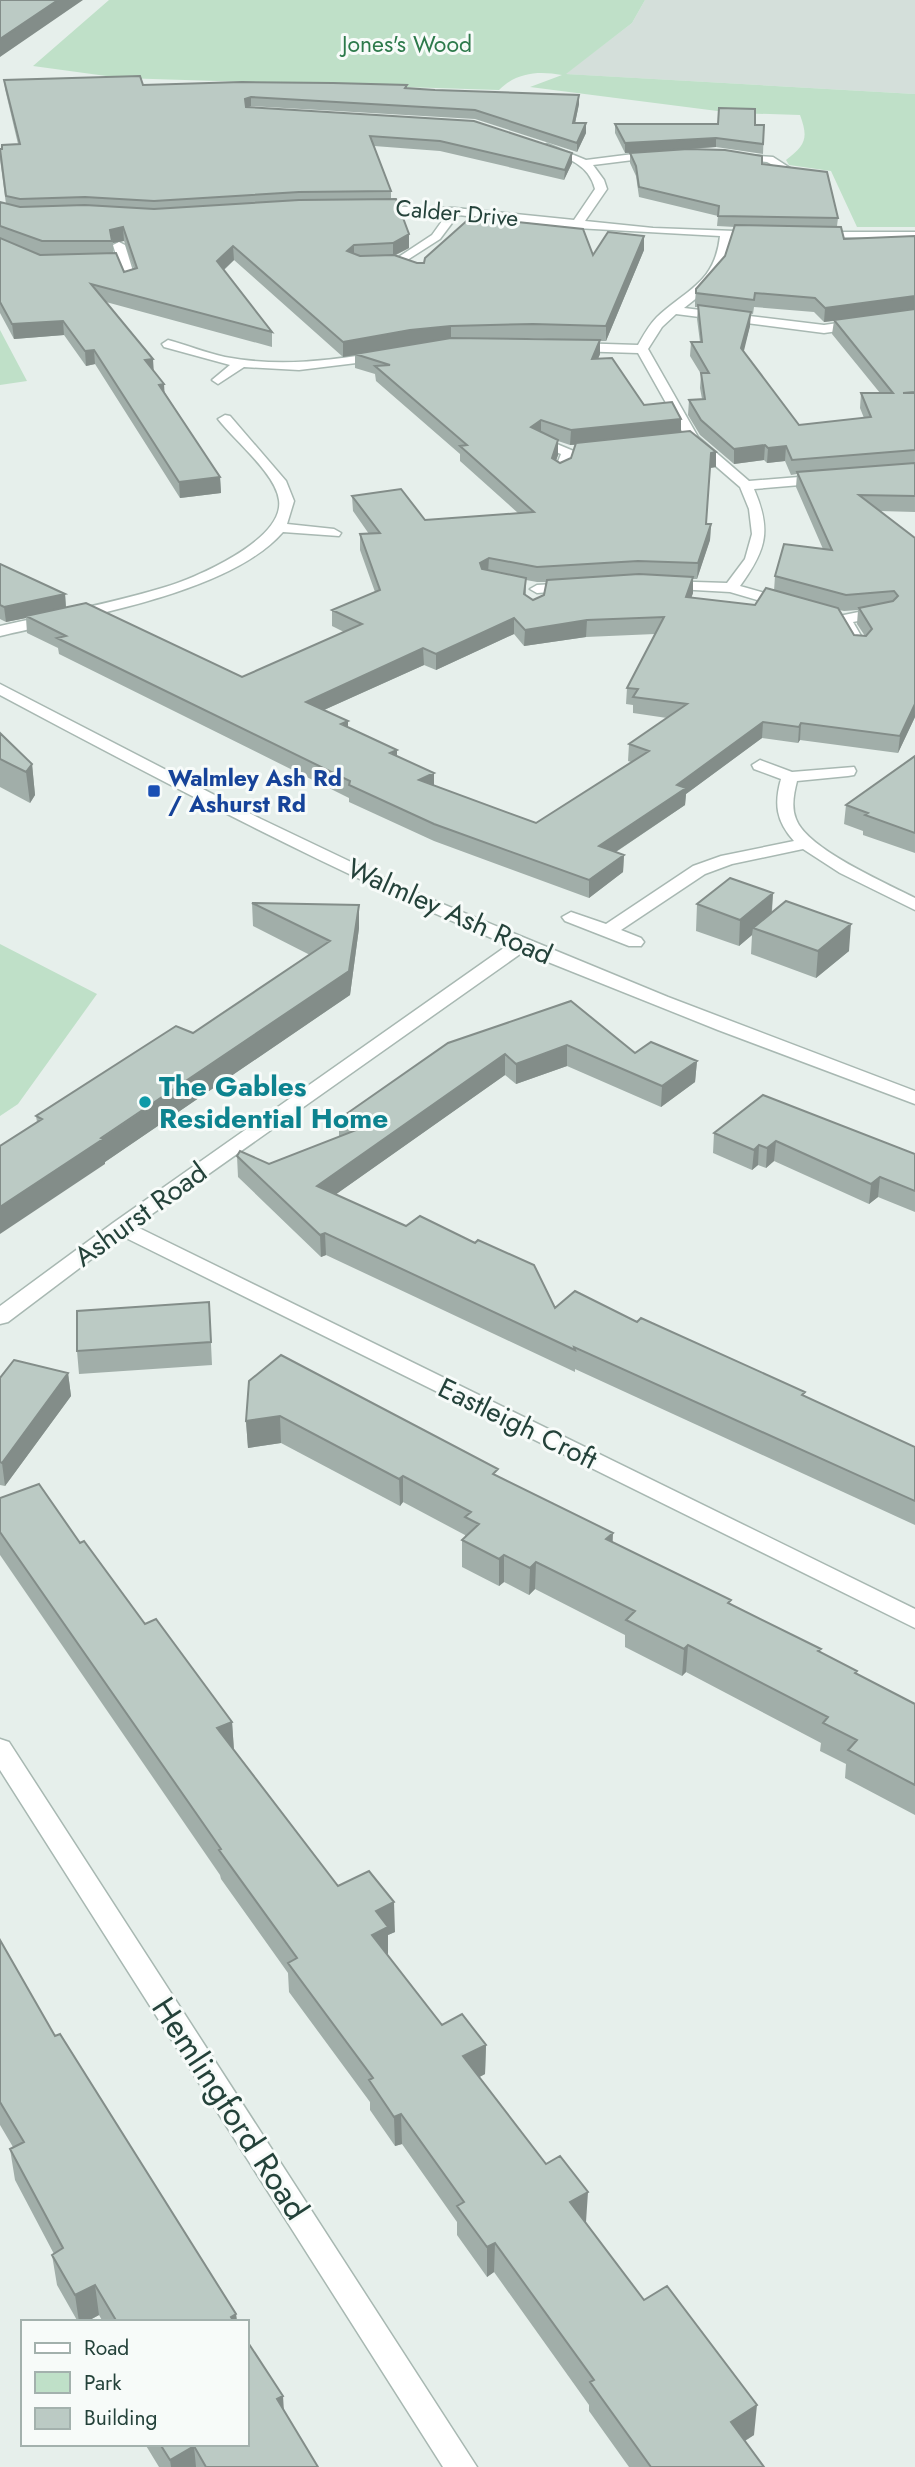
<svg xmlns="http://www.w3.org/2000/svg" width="915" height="2467" viewBox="0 0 915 2467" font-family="Jost,sans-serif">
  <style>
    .built { fill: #d4dfda }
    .green { fill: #bfe0c8 }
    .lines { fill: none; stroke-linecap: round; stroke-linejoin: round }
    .minor-casing { stroke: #a8b8b2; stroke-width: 3 }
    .minor { fill: #fff; fill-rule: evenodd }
    .wall { fill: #a1aea9; fill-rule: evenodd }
    .shaded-wall { fill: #838d89 }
    .building { fill: #bbcac4; stroke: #838d89; stroke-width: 2; fill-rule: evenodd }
    .transit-dot { fill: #1a4fb4; stroke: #f7fbf9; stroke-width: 2.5 }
    .culture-dot { fill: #0f9aa8; stroke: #f7fbf9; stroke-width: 2.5 }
    .labels { text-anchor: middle; stroke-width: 6; stroke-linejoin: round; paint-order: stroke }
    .far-park-label { font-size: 23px; fill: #2d7a4b; stroke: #f7fbf9 }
    .far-street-label { font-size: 23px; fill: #24423a; stroke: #f7fbf9 }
    .far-transit-label { font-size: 23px; font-weight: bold; fill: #164399; stroke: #f7fbf9; text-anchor: start }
    .street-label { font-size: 28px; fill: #24423a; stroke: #f7fbf9 }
    .culture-label { font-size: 28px; font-weight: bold; fill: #0d838f; stroke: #f7fbf9; text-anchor: start }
    .near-street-label { font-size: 33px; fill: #24423a; stroke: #f7fbf9 }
  </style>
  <rect width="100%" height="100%" fill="#e6efeb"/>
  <path class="built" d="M645 0H915V94L565 74 632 23Z"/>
  <path class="green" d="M109 0H645L632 23 566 74 915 94V227H857L831 171 789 165 786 160C805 145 809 139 800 115L733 113 530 87 562 75C539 71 517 72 499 90L121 78 33 66Z
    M0 330 27 381 0 385Z
    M0 944 97 994 18 1104 0 1116Z"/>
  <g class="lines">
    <g class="minor-casing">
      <path id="minor" d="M547 144 586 160 657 151 662 154 657 157 593 165 604 180 607 189 585 221 653 228 763 232V236L759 237H731C728 271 710 288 684 308L824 325 915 312V320L824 333 676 314 662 327 648 349 698 437 749 481 824 475 831 479 824 483 754 489C772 531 766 550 740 586L793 601 796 604 793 607 788 609 730 592 659 588 657 585 664 581 727 583 745 559 752 534 749 509 740 487 688 442 638 353 574 351 568 347 574 343 638 345C643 336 649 325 657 317 687 289 715 283 720 236L576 228 458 215 440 239 401 264 391 262 432 235 447 214 372 211 366 208 368 206 455 208 574 220 595 189C589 164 566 157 543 149L542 147Z
        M735 154 773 157 790 168 785 171 767 162 731 159 730 157Z
        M816 232H915V238L812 237 810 235Z
        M119 242 125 245 136 281 134 284 124 281 113 245Z
        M168 340C187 345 206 353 225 357 278 367 329 361 381 352L387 356 381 360 299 370 244 367 218 384 212 380 230 365 164 347 162 344Z
        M225 415 230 416 286 481 294 501 287 524 334 529 341 533 339 536 283 532C229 594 80 617 0 636V626C54 614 109 604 162 588 194 579 285 540 279 500 276 474 234 440 218 419Z
        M540 437 576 452 566 475H556L554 472 561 454 535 444 533 441Z
        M573 583 580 587 578 590 537 593 530 589 537 585Z
        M883 607 891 612 888 615 853 622 864 641 861 644H851L836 619 839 616Z
        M0 684 261 819 416 893 668 997 915 1091V1104L718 1030 523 952 135 1226 915 1609V1628L122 1236 8 1322 0 1324V1306L113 1223 508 945C333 872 167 784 0 695Z
        M760 760 792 772 854 767 856 771 854 775 848 776 797 781C794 793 791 807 796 819 807 849 886 883 915 898V910L840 873 803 849 732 864 705 874 621 930 641 938 644 942 641 946H629L565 921 562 917 571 912 606 924 693 866 721 856 794 841C776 821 774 804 781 779L754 769 752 765Z
        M0 1739 9 1742 477 2467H443L0 1770Z"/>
    </g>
    <use href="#minor" class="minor"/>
  </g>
  <path class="wall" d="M4 80 143 85H407V88L579 104 575 123 586 133 577 152 475 119 251 106 249 107 572 153V163L564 180 440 151 374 146 391 191V199L409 234V248L396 255 417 263 593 255 644 236V250L606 341H600V354L598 359 644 405 681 432 716 467 710 468 706 524H711L710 540 697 579H693V593L691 598 755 605 774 591 775 576 823 549 796 487 797 474 791 475 785 461 767 463 764 460 734 464 700 435 688 415 689 400 702 399 700 388 701 374 690 356 691 342H700L697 319 698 307H695V302L696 289 725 256 735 227 717 226 718 216 639 197 636 176 630 163V153L675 150 625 153 615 133V124L764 125 763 154 716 147 690 149 762 164 838 218 837 226 844 239 915 236V512L880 511 915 538V717L898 753 800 740 798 743 762 738 686 794 685 805 616 852 624 855 623 872 589 898 434 841 349 802V798L59 654 58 648 27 633 26 618 6 622 0 619V564L65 594 66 607 242 677 344 632 332 626V610L375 592 360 550V534H369L353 511 352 496 425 520 518 513 460 461V454L376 381 375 374 355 368V355L343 357 234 260 224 270 272 332V347L106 302 153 359V371L165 393 220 477 221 493 180 498 95 364 86 366 64 335 14 339 0 313V202L6 204 0 159 2 149 18 144 5 89ZM124 241 134 269 124 272 113 253V243ZM754 307 814 312 824 322 834 321 832 334 880 393H861L860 408 864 418 799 425 743 351 750 326V313L753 314ZM533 338 565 340 507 339ZM558 441 570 445H576L571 458 560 463 556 460 558 455ZM526 580 537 582H546L544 595 533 600 526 595ZM839 610 844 611 858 610 857 624 865 636 854 635ZM514 634 524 646 586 637 655 634 627 688 626 704 633 705V713L667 718 629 744 628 761 631 762 536 823 434 786V773L397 757V750L348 727 324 710 424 665 436 670Z
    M0 733 32 764 35 795 30 803 0 787Z
    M915 756V853L863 835V831L844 824 846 805Z
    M773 893 772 912 849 951 816 978 751 954 752 935 739 946 696 931 697 904Z
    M252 903 359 905V928L350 995 105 1162V1164L37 1122 36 1116 193 1033 310 955 253 926Z
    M571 1001 635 1053 697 1061 695 1082 661 1107 567 1066 516 1084 505 1075 336 1194 555 1308 637 1322 805 1396 915 1447V1525L575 1369V1372L326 1255 321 1257 238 1177 237 1156 269 1164 339 1137V1119Z
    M714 1133 915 1154V1212L878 1197 869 1204 774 1161 766 1168 758 1165 752 1170 713 1153Z
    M209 1302 212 1365 79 1374 77 1351Z
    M68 1373 71 1396 5 1486 0 1485V1378Z
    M249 1381 498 1477 613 1543 730 1604 820 1652 857 1674 915 1704V1815L845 1778 846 1764 820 1751 821 1743 686 1672 682 1676 625 1647V1635L535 1589 529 1595 504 1582 499 1586 462 1567V1540L465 1537V1535L403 1502 400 1506 281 1443 248 1448 246 1421Z
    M0 1498 80 1543 145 1624 232 1722 234 1750 338 1886 395 1932 388 1935V1956L442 2025 486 2045 485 2074 479 2077 586 2222H585L644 2300 754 2435 745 2441 764 2467H629L589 2411V2405L494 2272 487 2277 457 2235V2222L402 2144 395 2146 370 2110V2102L289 1992 288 1973 221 1879 220 1875 0 1555Z
    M0 1940 55 2036 236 2314 237 2322H103L99 2315 86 2322H78L57 2285 52 2255 54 2254 15 2180 10 2149 13 2147 0 2125Z
    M283 2409 318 2467H159L145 2444H247Z"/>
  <path class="shaded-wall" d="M58 0H83L0 57V39Z
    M579 95V104L573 133V123Z
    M251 97V106L245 108V99Z
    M586 123V133L577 152V143Z
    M716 138V147L625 153V143Z
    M572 153V163L564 180 565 170Z
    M123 227 124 241 113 243 110 230Z
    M409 234V248L393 256V243Z
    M644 236V250L606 341V326Z
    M354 245V259L347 251Z
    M233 246 234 260 218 275 217 261Z
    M915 296V309L824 322 825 308Z
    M751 312 750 326 741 363V348Z
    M63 321 64 335 14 339 12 324Z
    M451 326V340L355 354V355L343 357V342L410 330Z
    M600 340V354L592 373V359Z
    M94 350 95 364 86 366 85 351Z
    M153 359 154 374 145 360Z
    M164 384 165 399 159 385Z
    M681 419V434L570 445 571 430Z
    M541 420V435L531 427Z
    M558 440V455L552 473V458Z
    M765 445 764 460 734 464V449Z
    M786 446 785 461 767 463 768 448Z
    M716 452V467L710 468 711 453Z
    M220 477 221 493 180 498 179 482Z
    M711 524 710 540 697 579 698 563Z
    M489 558 488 573 480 579V563Z
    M693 577V593L686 613V597Z
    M65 594 66 609 26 616V618L6 622 4 607Z
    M514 618V634L436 670V654Z
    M587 620 586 637 524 646 525 630Z
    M423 648 424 665 306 718V702Z
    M915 704V717L898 753 900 736Z
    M348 721V738L341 724Z
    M763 722 762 738 686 794 685 805 599 863V846L677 785Z
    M801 723 800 740 798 743 799 727Z
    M397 750V767L390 753Z
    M32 764 35 795 30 803 26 772Z
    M434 773V790L419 780Z
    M624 855 623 872 589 898V880Z
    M773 893 771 919 753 928 752 935 739 946 740 920Z
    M359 905V928L350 995 105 1162V1164L0 1234V1207L349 971Z
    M851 924 849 951 816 978 818 951Z
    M567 1045V1066L516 1084V1064Z
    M505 1054V1075L318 1207 317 1186Z
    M697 1061 695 1082 661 1107 662 1086Z
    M776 1141 774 1161 766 1168 767 1148Z
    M759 1145 758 1165 752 1170 754 1150Z
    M880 1177 878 1197 869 1204 871 1184Z
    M325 1233 326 1255 321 1257 320 1235Z
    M68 1373 71 1396 5 1486 2 1463Z
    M280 1416 281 1443 248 1448 246 1421Z
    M403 1476V1502L400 1506 399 1479Z
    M613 1533 612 1560 606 1539Z
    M504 1555V1582L499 1586V1559Z
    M536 1562 535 1589 529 1595 530 1568Z
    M688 1645 686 1672 682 1676 684 1649Z
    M232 1722 234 1751 217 1728Z
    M394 1902 395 1932 388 1935V1956L372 1935 376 1911Z
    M486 2045 485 2074 463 2086V2056Z
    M401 2114 402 2144 395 2146 394 2117Z
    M588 2192 586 2222 569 2232 570 2202Z
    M495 2243 494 2272 487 2277V2247Z
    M95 2285 99 2315 86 2322H79L75 2295Z
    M236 2314 237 2322H231V2317Z
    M283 2396 285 2427 277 2399Z
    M757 2405 754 2435 728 2451 731 2422Z
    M194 2446 196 2467H171L170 2460Z"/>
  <path class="building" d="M0 0H58L0 39Z
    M140 76 143 85 242 82 333 83 407 85 405 88 435 90 579 95 573 123H586L577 143 475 110 251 97 245 99 246 107 474 121 572 153 565 170 440 141 370 136 391 191 299 192 154 201 85 197 20 199 6 196 0 149H2V145L20 144 4 80Z
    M719 108 755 109V125H764L763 144 716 138 625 143 615 124H718Z
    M688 149 725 150 762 156V164L827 172 838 218 718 216 719 206 639 187 636 166 630 153Z
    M396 199 409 234 393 243 354 245 347 251 360 256 394 255 417 263H424L425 258 471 217 583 229 593 255 608 232 644 236 606 326 533 324 451 326 410 330 343 342 233 246 217 261 272 332 91 284 153 359 145 360 164 384 159 385 220 477 179 482 94 350 85 351 63 321 12 324 0 302V238L40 255 116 253 124 272 137 268 123 227 110 230 112 241H42L0 226V202L20 207 85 205 154 209 299 200Z
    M735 225 841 227 844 239 915 236V296L825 308 815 298 755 293 754 300 696 293V289L725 256Z
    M698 305 751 312 741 348 799 425 871 417 861 393H893L834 320 915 309V392L903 393H915V450L792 460 786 446 768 448 765 445 734 449 701 420 689 400 705 399 701 373H709L691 342H702Z
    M451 338 600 340 592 359 612 358 644 405 672 402 681 419 571 430 541 420 531 427 558 440 552 458 560 463 571 458 576 443 690 431 716 452 711 453 706 524H711L698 563 638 561 537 567 489 558 480 563 482 569 526 578 524 594 533 600 544 595 547 580 639 574 693 577 686 597 755 605 766 588 838 608 854 635 866 636 872 629 859 608 893 601 898 596 894 591 846 595 775 576 784 544 832 550 797 472 915 463V496L859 495 915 538V704L900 736 801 723 799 727 763 722 677 785 686 788 599 846 624 855 589 880 434 824 349 785 350 781 57 638 66 636 26 616 86 603 242 677 362 624 332 610 380 590 360 534 380 533 352 496 401 489 425 520 534 512 460 446 467 445 375 366 390 365 355 354ZM664 617 627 688 638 689 633 697 687 704 629 744 649 751 536 823 419 780 434 773 390 753 397 750 341 724 348 721 306 702 423 648 436 654 514 618 525 630 587 620Z
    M0 564 65 594 4 607 0 605Z
    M0 733 32 764 26 772 0 759Z
    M915 756V833L865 815 868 813 846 805Z
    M730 878 773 893 740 920 697 904Z
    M786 901 851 924 818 951 753 928Z
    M252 903 359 905 349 971 101 1138 103 1139 0 1207V1146L42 1119 36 1116 176 1026 193 1033 330 941Z
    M571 1001 635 1053 651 1042 697 1061 662 1086 567 1045 516 1064 505 1054 317 1186 406 1226 420 1216 475 1243 478 1240 534 1265 555 1308 575 1291 637 1322 641 1318 805 1392 802 1395 915 1447V1501L574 1347 575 1350 325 1233 320 1235 237 1156 240 1151 269 1164 359 1129 339 1119 448 1043Z
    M763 1095 915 1154V1191L880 1177 871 1184 776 1141 767 1148 759 1145 754 1150 714 1133Z
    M209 1302 211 1342 77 1351V1311Z
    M281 1355 498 1469 493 1474 613 1533 606 1539 731 1600 728 1603 821 1649 818 1651 857 1671 855 1673 915 1704V1785L848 1750 857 1740 823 1723 828 1717 688 1645 684 1649 626 1620 635 1611 536 1562 530 1568 504 1555 499 1559 462 1540 479 1524 465 1517 471 1512 403 1476 399 1479 280 1416 246 1421 249 1381Z
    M14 1360 68 1373 2 1463 0 1462V1378Z
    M39 1484 80 1543 84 1541 145 1624 156 1619 232 1722 217 1728 338 1886 369 1871 394 1902 376 1911 388 1927 372 1935 442 2025 462 2014 486 2045 463 2056 546 2164 560 2156 588 2192 570 2202 644 2300 667 2286 757 2405 731 2422 764 2467H651L590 2382 594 2380 495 2243 487 2247 457 2206 464 2202 401 2114 394 2117 369 2080 373 2078 288 1963 297 1958 219 1850 221 1849 0 1532V1498Z
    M0 1940 55 2036 60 2034 236 2314 231 2317 234 2322H117L95 2285 75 2295 52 2255 63 2248 10 2149 24 2142 0 2102Z
    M247 2341 283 2396 277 2399 318 2467H206L194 2446 170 2460 160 2444H247Z"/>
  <rect class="transit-dot" x="147" y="784" width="14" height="14" rx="3.5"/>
  <circle class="culture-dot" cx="145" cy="1102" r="7"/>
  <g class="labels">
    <g class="far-park-label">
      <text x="407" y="52">Jones's Wood</text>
    </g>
    <g class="far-street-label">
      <text transform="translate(457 213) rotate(5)" y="8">Calder Drive</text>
    </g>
    <g class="far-transit-label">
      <text x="168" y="786">Walmley Ash Rd<tspan x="168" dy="26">/ Ashurst Rd</tspan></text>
    </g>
    <g class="street-label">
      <text transform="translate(450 911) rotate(24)" y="10">Walmley Ash Road</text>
      <text transform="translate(140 1214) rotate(-36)" y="10">Ashurst Road</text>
      <text transform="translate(518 1423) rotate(26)" y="10">Eastleigh Croft</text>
    </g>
    <g class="culture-label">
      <text x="159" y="1096">The Gables<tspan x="159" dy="32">Residential Home</tspan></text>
    </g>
    <g class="near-street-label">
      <text transform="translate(231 2108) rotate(57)" y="12">Hemlingford Road</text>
    </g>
  </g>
  <rect x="21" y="2320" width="228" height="126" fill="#f7fbf9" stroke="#a3b1ad" stroke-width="2"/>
  <rect x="35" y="2343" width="35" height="10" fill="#ffffff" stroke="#a3b1ad" stroke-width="2"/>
  <text x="84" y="2355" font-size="21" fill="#24423a">Road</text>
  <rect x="35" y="2372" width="35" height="21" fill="#bfe0c8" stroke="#a3b1ad" stroke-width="2"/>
  <text x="84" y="2390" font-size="21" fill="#24423a">Park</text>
  <rect x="35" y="2408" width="35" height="21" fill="#bbcac4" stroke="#a3b1ad" stroke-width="2"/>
  <text x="84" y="2425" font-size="21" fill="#24423a">Building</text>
</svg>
